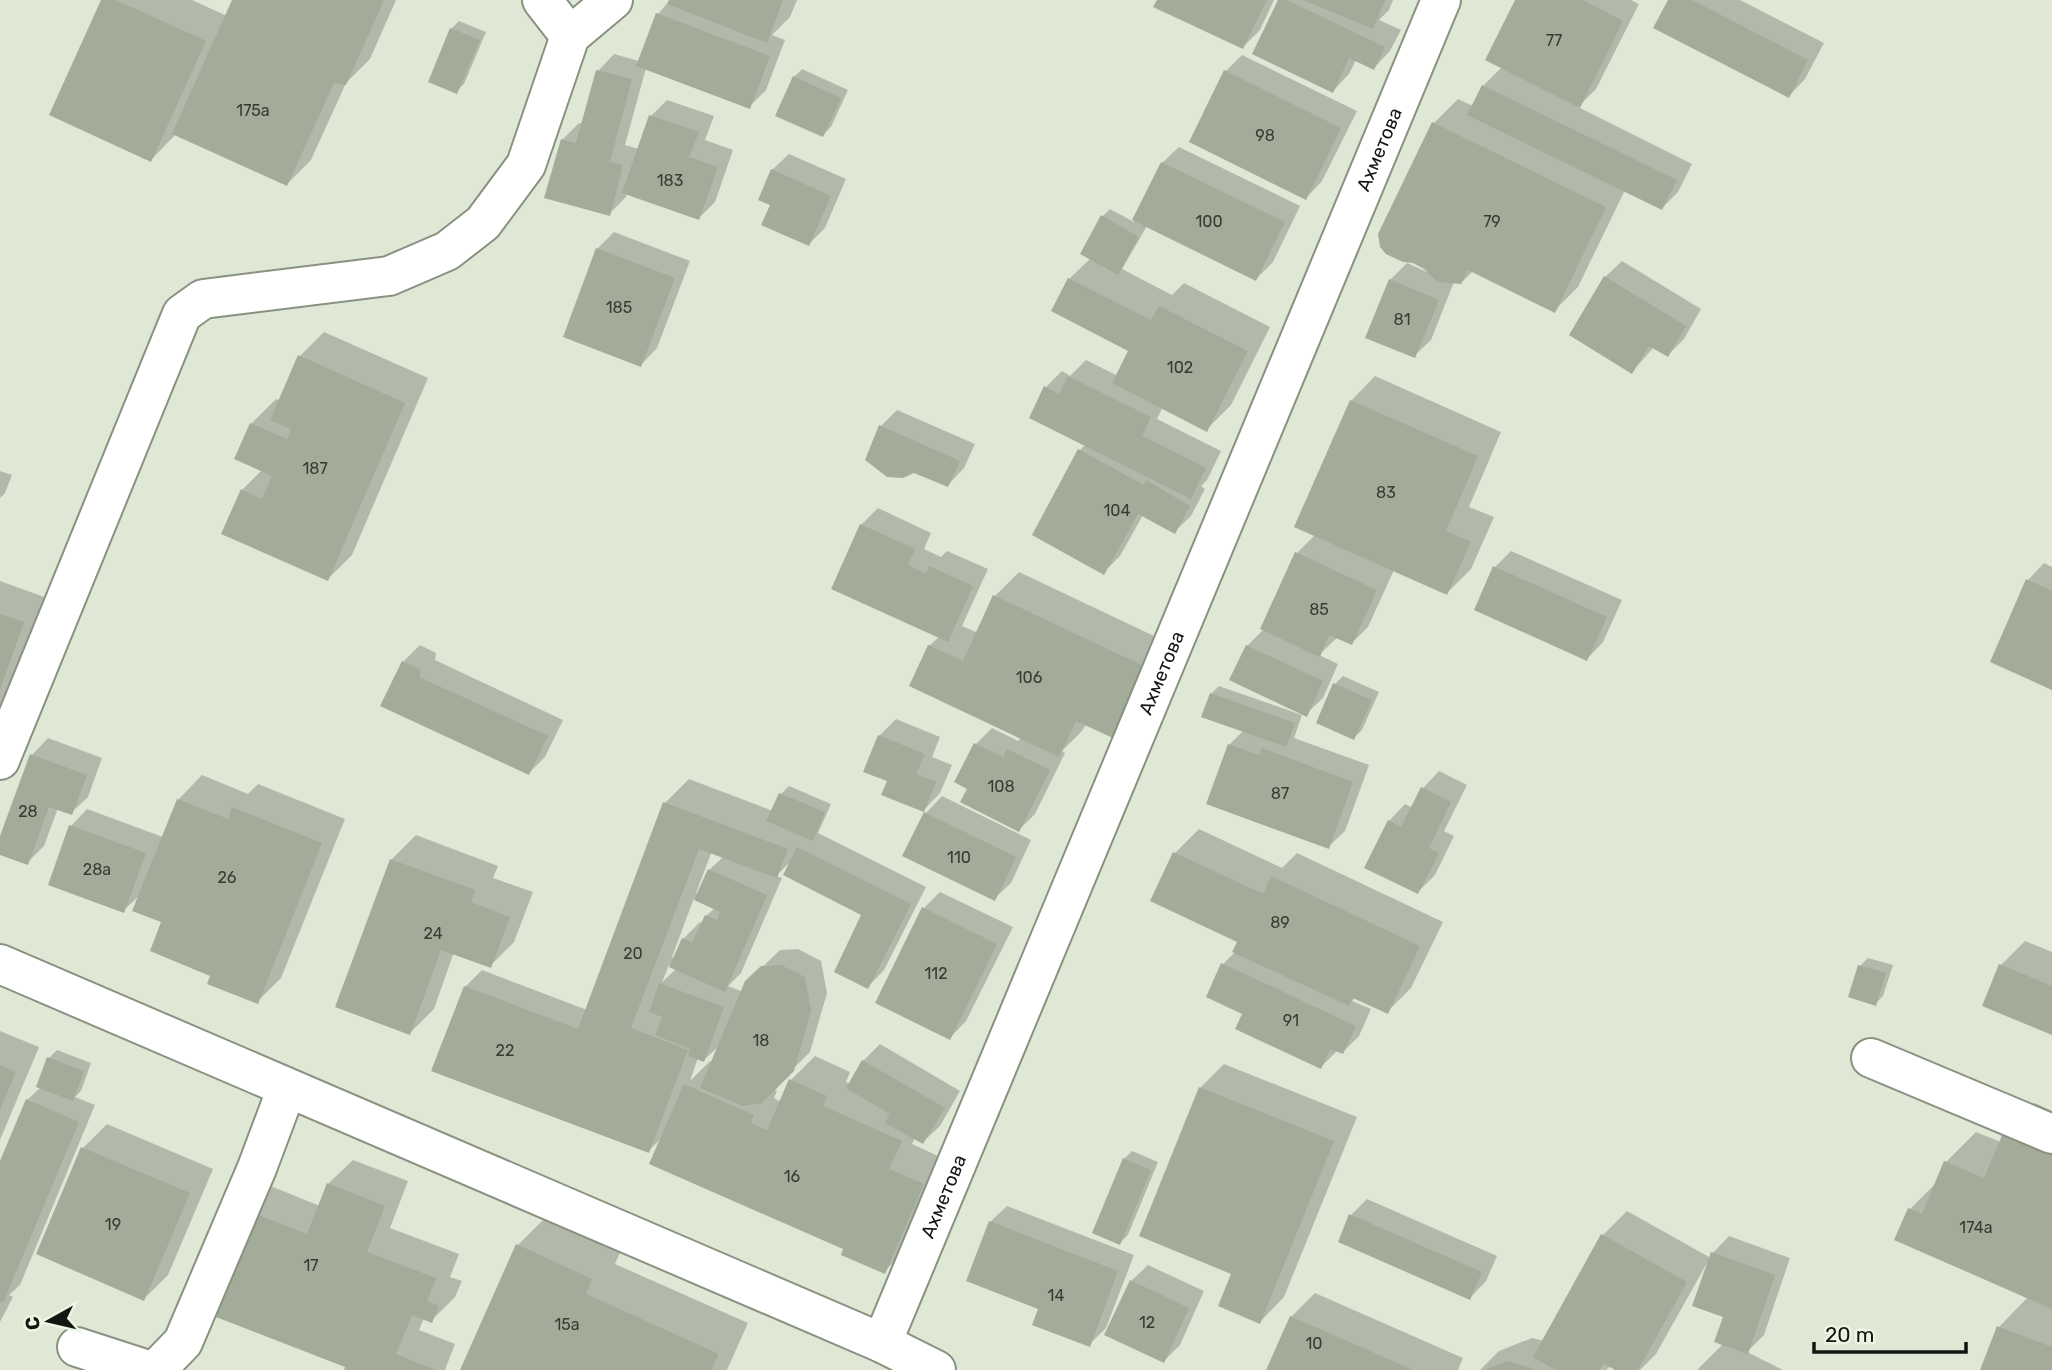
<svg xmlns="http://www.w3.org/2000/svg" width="2052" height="1370" viewBox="0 0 2052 1370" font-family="Rubik,sans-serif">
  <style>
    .shadow { fill: #0003; fill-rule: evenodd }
    .building { fill: #a3ab99 }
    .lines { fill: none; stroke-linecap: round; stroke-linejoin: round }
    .minor-casing { stroke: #899180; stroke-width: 42 }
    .minor { stroke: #fff; stroke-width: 38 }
    .labels { text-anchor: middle; stroke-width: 6; stroke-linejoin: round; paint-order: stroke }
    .number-label { font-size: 16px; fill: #383c33 }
    .street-label { font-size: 19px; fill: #141711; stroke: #ecf6e3 }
  </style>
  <rect width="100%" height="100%" fill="#dfe8d5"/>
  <path class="shadow" d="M103 0H192L227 16 234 0H396L370 59 346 83 311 160 287 184 176 134 151 160Z
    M670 0H797L790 17 772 35 785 40 766 90 749 107 646 68 625 145 639 149 651 116 667 100 714 116 705 140 733 150 715 202 699 218 627 193 626 197 609 214 562 140 579 123 583 124 598 71 614 54 639 61 658 14Z
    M1159 0H1274L1260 30 1243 47Z
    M1280 0H1393L1389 10 1379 20 1401 30 1390 51 1374 68 1356 60 1349 74 1333 91Z
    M1517 0H1631L1639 4 1596 89 1578 107 1692 164 1678 192 1662 208 1625 190 1578 287 1554 311 1473 271 1461 283 1454 282 1431 340 1414 356 1390 280 1407 263 1427 272 1429 269 1379 235 1434 123 1458 99 1473 106 1483 86 1502 67Z
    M1670 0H1740L1824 43 1805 79 1789 96Z
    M459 21 486 32 464 84 456 92 451 29Z
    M1242 55 1357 111 1322 181 1306 198 1226 71Z
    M802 69 848 90 831 127 823 135 794 77Z
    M1179 147 1300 206 1273 262 1256 279 1147 226 1122 269 1172 295 1184 283 1270 327 1231 405 1207 429 1163 407 1157 419 1221 451 1207 480 1201 486 1205 489 1191 516 1174 532 1143 515 1120 556 1103 573 1080 450 1086 444 1046 387 1062 371 1070 376 1086 360 1118 376 1131 350 1069 279 1091 258 1102 217 1110 209 1134 222 1162 163Z
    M789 154 846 179 825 228 809 244 772 204V170Z
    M614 232 690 261 657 348 641 365 597 249Z
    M1622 261 1701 309 1684 339 1668 355 1654 347 1632 372 1605 277Z
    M324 332 428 378 352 555 328 579 242 490 262 470 236 458 251 424 276 399 280 401 300 356Z
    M1375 376 1501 432 1469 507 1494 517 1471 569 1447 593 1394 570 1368 627 1352 643 1338 637 1319 655 1338 664 1323 698 1306 714 1247 646 1264 629 1297 553 1315 535 1351 401Z
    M897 410 975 444 964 468 948 485 881 426Z
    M0 471 12 475 5 493 0 498Z
    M878 508 931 533 924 549 941 557 947 551 988 569 962 626 976 632 995 596 1019 572 1171 644 1086 724 1082 731 1062 751 1065 753 1035 814 1016 833 1018 830 969 788 976 744 992 728 1018 741 1021 737 929 646 940 636 861 525Z
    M1511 551 1622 600 1603 642 1587 659 1495 567Z
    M2044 563 2052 567V688L2028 580Z
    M0 581 47 598 0 732Z
    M420 645 436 653 435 660 563 720 545 757 529 773 382 706 403 662Z
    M1343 676 1379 692 1362 730 1354 738 1318 722 1335 684Z
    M1219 686 1302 715 1294 738 1369 765 1345 831 1328 847 1229 745 1244 730 1211 694Z
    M896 719 940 737 932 757 952 765 940 793 924 810 889 780 879 736Z
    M48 738 102 758 88 797 71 813 58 808 44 846 27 863 0 853V841L32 755Z
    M1439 771 1467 785 1444 831 1454 836 1435 875 1418 892 1389 821 1405 804 1413 808 1423 788Z
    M202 775 248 794 258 784 345 819 281 978 257 1002 212 975 141 894 123 911 71 826 87 809 163 837 178 800Z
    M689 779 773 811 781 794 789 786 831 804 818 833 926 887 884 970 868 987 864 914 790 862 776 876 782 878 741 973 728 986 743 992 747 982 780 950 798 949 821 961 827 993 810 1052 773 1089 777 1091 774 1098 781 1102 791 1080 815 1056 850 1072 846 1082 850 1084 863 1061 880 1044 960 1091 940 1126 923 1142 915 1138 912 1144 947 1160 908 1248 884 1272 663 1137 648 1151 465 987 482 970 587 1010 665 803ZM712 851 724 856 709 870 699 894 696 893ZM694 898 715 908 706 916 703 924 700 922 683 939 675 958 672 957ZM669 965 676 969 662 982ZM721 1044 713 1062 710 1061 690 1081 698 1058 704 1060Z
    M942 796 1031 840 1011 883 994 899 926 813Z
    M1199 829 1282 868 1297 853 1443 922 1411 988 1387 1012 1356 997 1352 1001 1371 1009 1359 1036 1343 1052 1338 1050 1321 1067 1244 1013 1223 964 1236 951 1239 941 1152 900 1175 853Z
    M416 835 498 866 493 878 533 892 514 942 490 966 454 952 434 1009 410 1033 337 1006 392 859Z
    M940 892 1013 927 966 1021 950 1038 924 908Z
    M2025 941 2052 952V1033L2001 965Z
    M1868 958 1893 965 1883 996 1875 1004 1860 966Z
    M0 1031 39 1047 0 1140Z
    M57 1050 91 1063 81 1091 75 1097 95 1105 20 1285 9 1295 13 1297 0 1322V1166L27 1100 41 1087 49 1058Z
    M1224 1064 1357 1117 1284 1297 1260 1322 1233 1273 1200 1088Z
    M2035 1103 2052 1111V1370H1982L1999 1327 2028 1297 1910 1209 1938 1181 1946 1162 1976 1132 2001 1142 2005 1134Z
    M107 1124 213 1169 168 1275 144 1299 83 1148Z
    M1132 1151 1158 1162 1128 1235 1120 1243 1124 1159Z
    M353 1160 408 1181 390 1228 459 1254 450 1277 462 1281 455 1297 431 1321 424 1318 419 1330 455 1344 445 1370H346L347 1366 205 1311 268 1185 320 1206 328 1184Z
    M1367 1199 1497 1256 1486 1281 1470 1298 1351 1215Z
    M1007 1206 1134 1255 1106 1328 1089 1345 1041 1308 990 1222Z
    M1627 1211 1711 1258 1713 1253 1729 1236 1790 1258 1764 1335 1747 1352 1783 1370H1697L1723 1344 1725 1316 1707 1263 1656 1354 1640 1370H1618L1611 1366 1606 1370H1480L1499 1351 1532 1338 1544 1341 1603 1235Z
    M548 1215 622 1248 615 1264 748 1323 727 1370H462L518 1245Z
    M1148 1265 1204 1291 1180 1345 1164 1361 1131 1281Z
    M1315 1293 1463 1358 1458 1370H1268L1291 1317Z"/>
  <path class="building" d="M101 0H116L206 41 151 162 49 115Z
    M232 0H384L346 85 334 83 287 186 172 134Z
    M669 0H783L767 43 667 4Z
    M1157 0H1267L1243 49 1153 7Z
    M1278 0H1287L1385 47 1374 70 1349 58 1333 93 1252 54Z
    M1303 0H1385L1373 29Z
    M1515 0H1583L1623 21 1580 108 1485 60Z
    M1668 0H1692L1808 60 1789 98 1653 28Z
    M656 13 770 56 750 109 636 66Z
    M450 28 480 40 457 94 428 82Z
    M596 70 632 79 610 162 623 165 610 216 544 198 561 139 576 143Z
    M1224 70 1341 128 1306 200 1189 142Z
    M793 76 841 98 823 137 775 116Z
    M1482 85 1677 180 1662 210 1467 115Z
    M649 115 699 132 689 157 718 167 699 220 622 193Z
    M1432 122 1606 207 1555 313 1468 270 1461 284 1438 282 1424 269 1413 263 1403 262 1386 254 1380 247 1378 234Z
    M1161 162 1285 222 1256 281 1132 220Z
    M771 169 831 196 809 246 761 225 770 205 758 200Z
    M1101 215 1139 237 1118 275 1080 254Z
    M596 248 675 278 641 367 563 337Z
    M1604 276 1686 326 1668 357 1649 346 1632 374 1569 335Z
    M1068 278 1151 320 1159 306 1248 351 1207 432 1112 383 1128 351 1051 311Z
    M1389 279 1439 300 1415 358 1365 338Z
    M298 355 405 403 328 581 221 534 241 489 262 499 272 476 234 459 250 423 287 439 291 429 270 420Z
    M1068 376 1151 417 1142 436 1206 468 1191 499 1029 418 1044 386 1059 394Z
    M1350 400 1478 456 1446 531 1471 542 1447 595 1294 527Z
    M879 425 960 461 948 487 914 473 903 478 887 477 865 460Z
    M1078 449 1144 485 1146 480 1190 506 1175 534 1138 514 1104 575 1032 535Z
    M860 524 915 549 908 565 926 574 929 566 973 586 948 642 831 589Z
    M1295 552 1377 590 1352 645 1329 635 1320 657 1260 629Z
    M1493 566 1607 617 1587 661 1474 610Z
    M2026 579 2052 591V690L1990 662Z
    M993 595 1148 668 1115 739 1076 721 1059 757 909 686 928 645 963 661Z
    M0 614 24 622 0 690Z
    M1246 645 1323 681 1307 717 1229 680Z
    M402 661 421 670 419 677 548 736 529 775 380 706Z
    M1333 683 1372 700 1354 740 1316 723Z
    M1210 693 1295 723 1286 747 1201 717Z
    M878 735 925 754 916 774 936 782 924 812 881 795 887 781 863 772Z
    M974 743 1003 757 1007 749 1050 770 1019 832 960 802 967 789 954 782Z
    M1228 744 1259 755 1262 748 1353 782 1329 849 1206 804Z
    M30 754 87 775 72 815 49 807 28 865 0 855V836Z
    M1421 787 1451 802 1429 848 1439 853 1418 894 1364 868 1388 820 1401 827Z
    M779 793 825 812 813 841 766 821Z
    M177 799 228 819 232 807 322 843 258 1004 207 984 210 976 150 951 161 922 132 911Z
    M663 802 788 849 777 878 699 849 631 1028 688 1050 649 1153 431 1071 464 986 578 1029Z
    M924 812 1016 857 995 901 902 856Z
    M69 825 146 853 124 913 48 885Z
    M797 847 911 904 868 989 834 972 861 915 783 875Z
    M1173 852 1263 894 1271 876 1420 946 1388 1014 1353 998 1349 1006 1232 952 1237 942 1150 901Z
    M390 859 475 890 471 902 510 917 491 968 441 950 410 1035 335 1007Z
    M708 869 767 895 725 992 669 967 682 938 692 943 705 915 717 920 720 912 694 900Z
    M922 907 997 944 950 1040 875 1003Z
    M1221 963 1356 1026 1343 1054 1330 1049 1321 1069 1235 1029 1242 1014 1206 997Z
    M1999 964 2052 986V1035L1982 1006Z
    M781 965 805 977 811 1010 794 1071 762 1103 743 1106 700 1088 745 981 761 966Z
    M1858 965 1886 973 1876 1006 1848 997Z
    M659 983 724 1007 704 1062 688 1056 690 1049 655 1035 662 1017 649 1012Z
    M47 1057 84 1071 73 1101 36 1087Z
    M862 1060 945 1108 923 1144 885 1123 890 1114 846 1088Z
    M0 1065 16 1072 0 1110Z
    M789 1079 827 1096 823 1106 902 1141 889 1169 924 1184 885 1274 841 1255 843 1249 649 1164 684 1084 754 1115 751 1123 767 1130Z
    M1199 1087 1334 1141 1260 1324 1218 1306 1231 1274 1139 1236Z
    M26 1099 79 1122 3 1303 0 1302V1161Z
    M2003 1133 2052 1154V1309L1894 1240 1908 1208 1922 1214 1944 1161 1984 1178Z
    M81 1147 190 1193 144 1301 36 1254Z
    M1123 1158 1151 1170 1120 1245 1092 1233Z
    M327 1183 385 1206 367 1252 436 1278 427 1301 439 1306 432 1323 412 1315 396 1354 436 1370H344L345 1367 203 1312 242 1209 307 1234Z
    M1349 1214 1482 1272 1470 1300 1338 1242Z
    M989 1221 1118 1271 1090 1347 1032 1325 1038 1309 966 1281Z
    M1601 1234 1687 1282 1638 1370H1615L1603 1363 1600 1370H1555L1533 1357Z
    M516 1244 592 1279 586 1294 719 1354 711 1370H460Z
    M1711 1252 1775 1275 1748 1354 1714 1342 1723 1317 1692 1306Z
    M1130 1280 1189 1308 1164 1363 1104 1335Z
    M1290 1316 1413 1370H1266Z
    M1997 1326 2052 1347V1370H1980Z
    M1507 1361 1535 1369V1370H1485Z"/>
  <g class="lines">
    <g class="minor-casing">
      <g id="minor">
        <path d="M542 0 570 36"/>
        <path d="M0 760 182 314 203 299 389 276 447 251 483 223 526 165 570 36 613 0"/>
        <path d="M0 964 882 1343 936 1370"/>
        <path d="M1871 1058 2052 1134"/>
        <path id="s1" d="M882 1343 1441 0"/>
        <path d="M77 1347 148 1370"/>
        <path d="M156 1370 183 1342 257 1168 287 1088"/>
      </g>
    </g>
    <use href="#minor" class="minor"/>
  </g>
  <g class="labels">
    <g class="number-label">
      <text x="1554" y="46">77</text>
      <text x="253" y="116">175а</text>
      <text x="1265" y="141">98</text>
      <text x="670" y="186">183</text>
      <text x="1209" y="227">100</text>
      <text x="1492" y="227">79</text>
      <text x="619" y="313">185</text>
      <text x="1402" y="325">81</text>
      <text x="1180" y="373">102</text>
      <text x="315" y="474">187</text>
      <text x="1386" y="498">83</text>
      <text x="1117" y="516">104</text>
      <text x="1319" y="615">85</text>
      <text x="1029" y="683">106</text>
      <text x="1001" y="792">108</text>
      <text x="1280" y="799">87</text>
      <text x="28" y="817">28</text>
      <text x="959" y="863">110</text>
      <text x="97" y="875">28а</text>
      <text x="227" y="883">26</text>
      <text x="1280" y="928">89</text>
      <text x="433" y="939">24</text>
      <text x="633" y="959">20</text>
      <text x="936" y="979">112</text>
      <text x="1291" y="1026">91</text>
      <text x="761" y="1046">18</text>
      <text x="505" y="1056">22</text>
      <text x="792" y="1182">16</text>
      <text x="113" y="1230">19</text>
      <text x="1976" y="1233">174а</text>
      <text x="311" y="1271">17</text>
      <text x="1056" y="1301">14</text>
      <text x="1147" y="1328">12</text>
      <text x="567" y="1330">15а</text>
      <text x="1314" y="1349">10</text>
    </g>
    <g class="street-label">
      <text dy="7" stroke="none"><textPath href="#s1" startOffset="1293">Ахметова</textPath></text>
      <text dy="7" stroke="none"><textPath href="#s1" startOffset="726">Ахметова</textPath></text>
      <text dy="7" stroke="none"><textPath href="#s1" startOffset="159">Ахметова</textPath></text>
    </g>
  </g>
  <g transform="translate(49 1321) rotate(262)" stroke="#ecf6e3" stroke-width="5" paint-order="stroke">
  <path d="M0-5L12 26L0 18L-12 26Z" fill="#141711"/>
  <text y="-10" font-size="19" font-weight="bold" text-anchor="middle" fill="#141711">С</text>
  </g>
  <path d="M1814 1342v10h152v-10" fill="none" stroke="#141711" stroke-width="3.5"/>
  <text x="1825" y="1342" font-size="21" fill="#141711" stroke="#ecf6e3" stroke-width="5" paint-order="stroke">20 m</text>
</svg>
